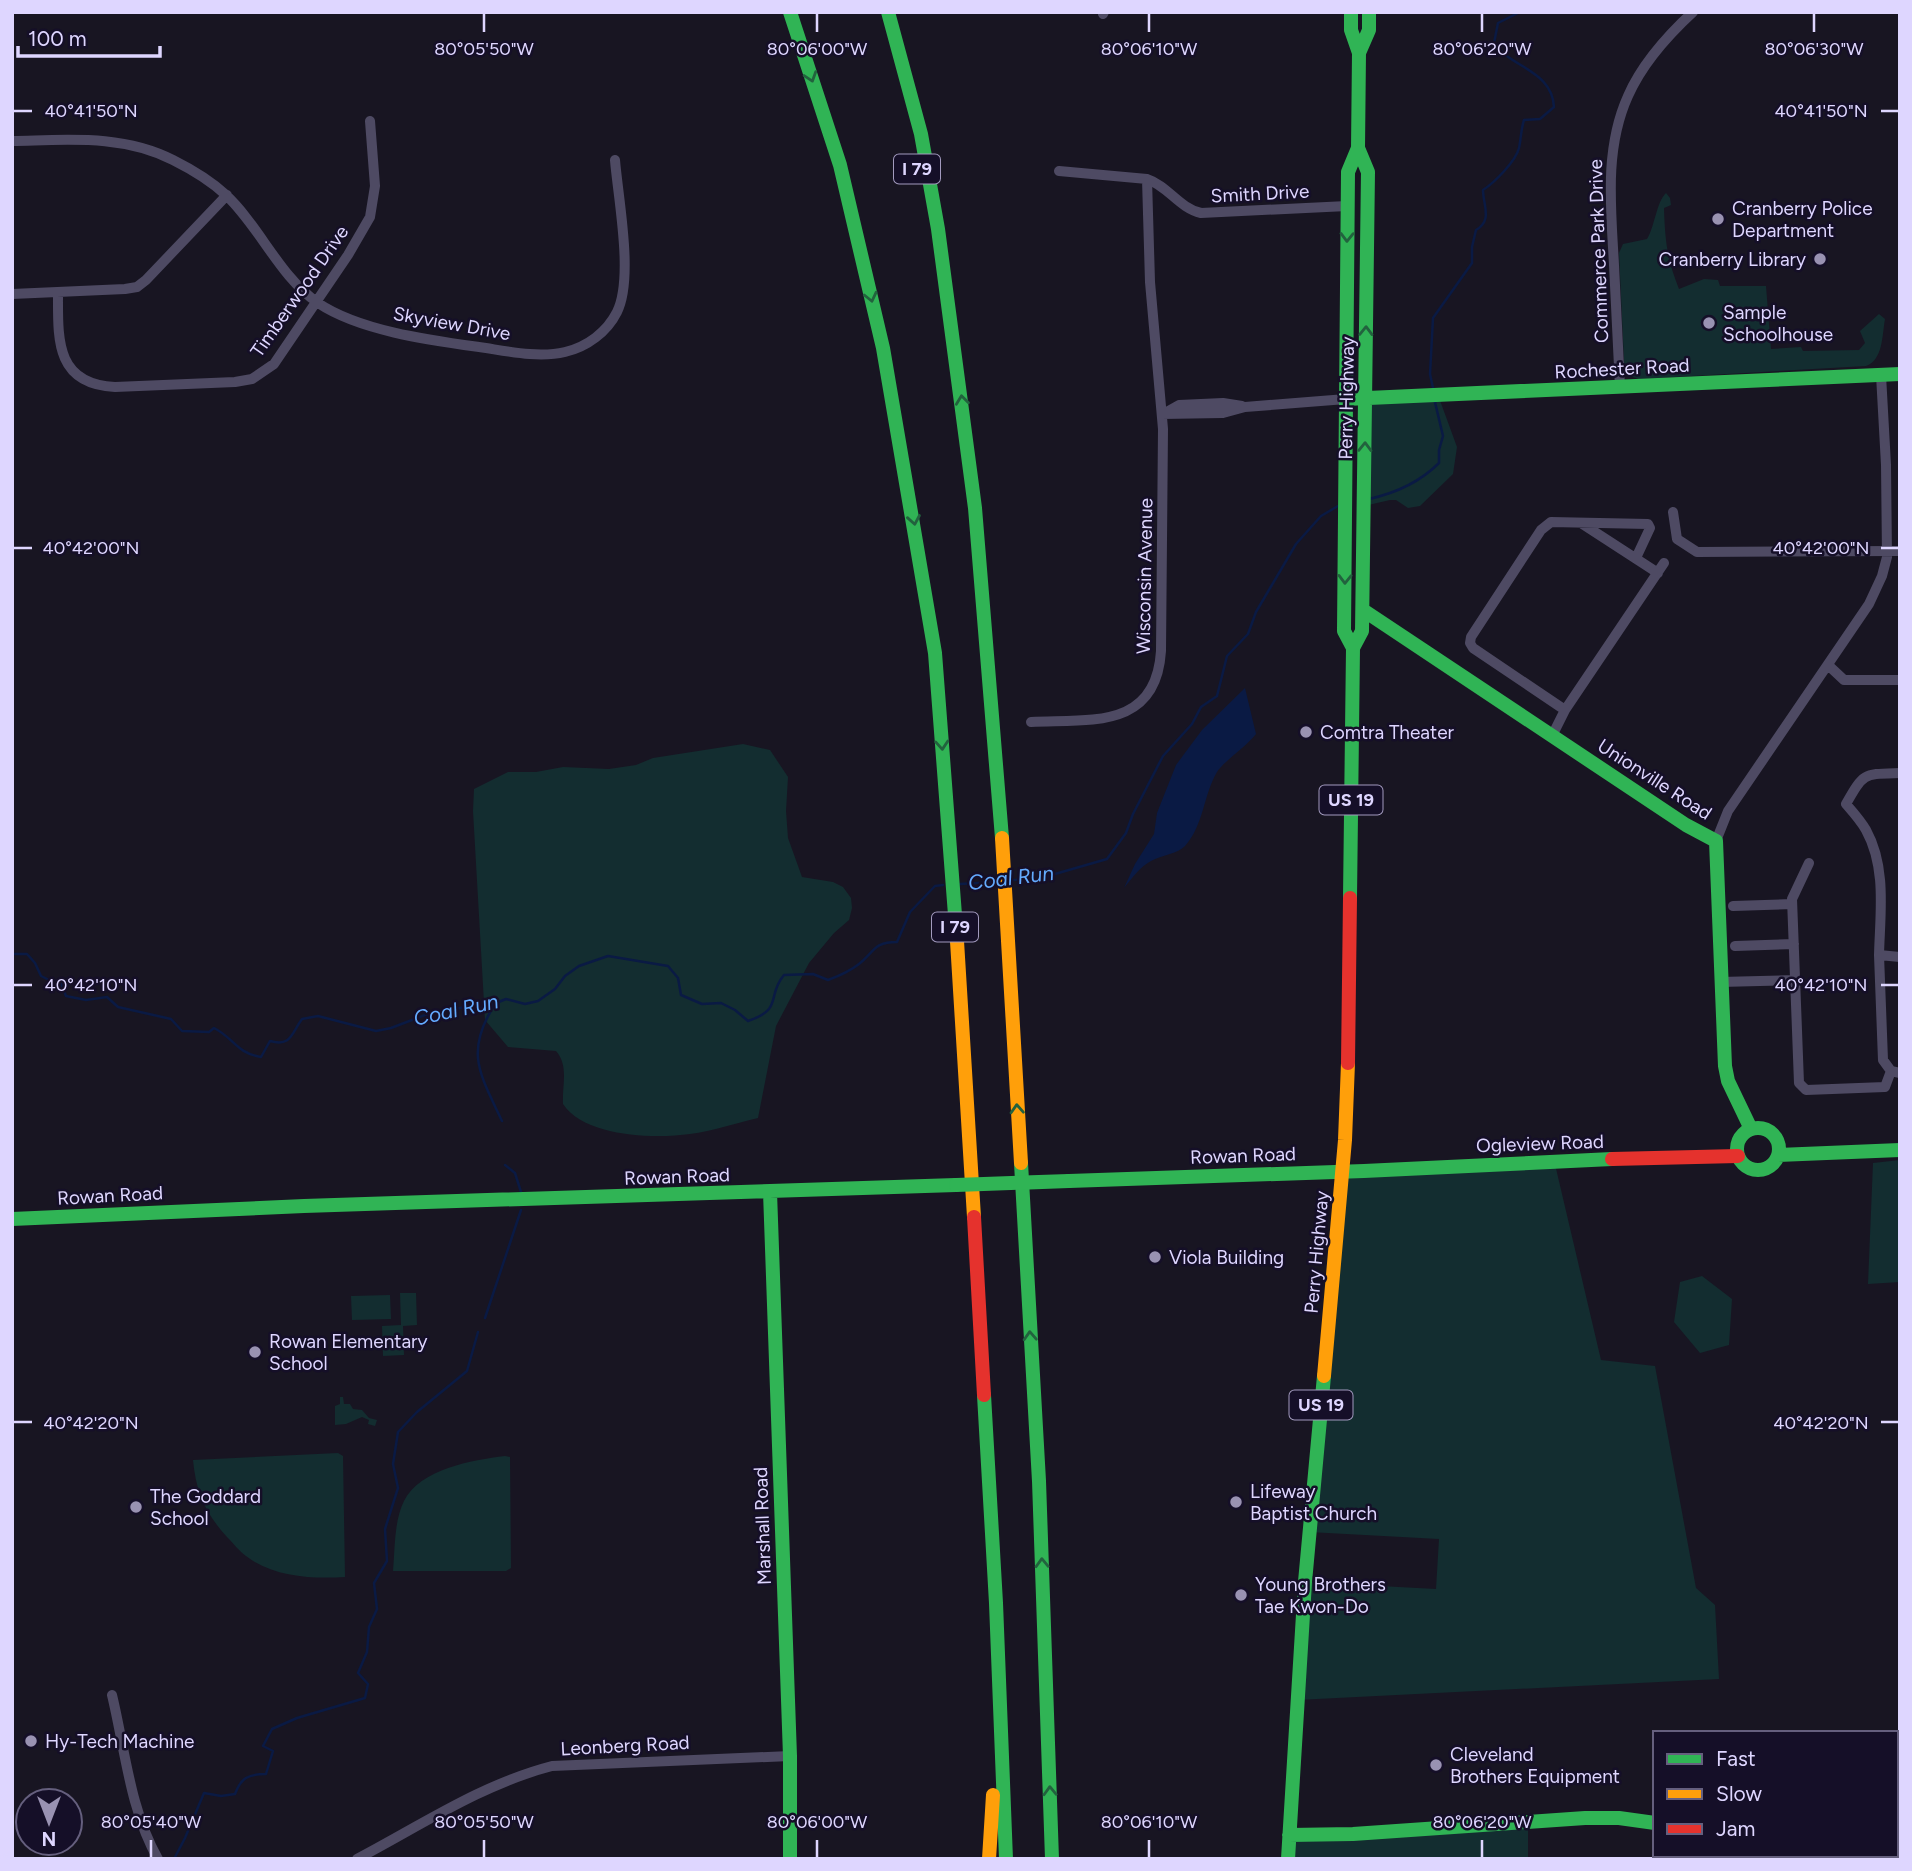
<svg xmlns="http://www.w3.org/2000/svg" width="1912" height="1871" viewBox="0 0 1912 1871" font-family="Figtree,sans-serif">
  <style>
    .green { fill: #132d30 }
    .water { fill: #0a1a44 }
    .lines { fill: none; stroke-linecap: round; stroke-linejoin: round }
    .stream { stroke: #0a1a44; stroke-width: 2.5 }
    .street { stroke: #4e4a63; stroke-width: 10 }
    .fast { stroke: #30b455; stroke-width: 14 }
    .slow { stroke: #ff9f0a; stroke-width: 14 }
    .jam { stroke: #e5322d; stroke-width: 14 }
    .fast-bridge { stroke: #30b455; stroke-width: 14 }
    .oneway { stroke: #22623e }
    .ticks { fill: none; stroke: #ded6ff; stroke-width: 2.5 }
    .poi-dot { fill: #9992b2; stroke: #150f28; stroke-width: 2.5 }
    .labels { text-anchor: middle; stroke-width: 5; stroke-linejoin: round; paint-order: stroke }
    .shield { fill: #150f28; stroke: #a29abe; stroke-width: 2 }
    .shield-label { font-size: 18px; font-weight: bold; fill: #ded6ff }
    .street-label { font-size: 19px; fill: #ded6ff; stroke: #150f28 }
    .poi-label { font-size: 19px; fill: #ded6ff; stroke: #150f28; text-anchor: start }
    .water-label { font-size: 21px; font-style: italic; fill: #64abff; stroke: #150f28 }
    .ticks-label { font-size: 18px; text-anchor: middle; fill: #ded6ff; stroke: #150f28; stroke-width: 5; stroke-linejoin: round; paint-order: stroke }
  </style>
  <rect width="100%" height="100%" fill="#181522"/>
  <path class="green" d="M1666 193 1670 198 1671 205 1664 208C1665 240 1667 259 1679 289L1704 279 1718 280 1720 286H1766L1771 349 1801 347 1803 351 1859 350 1865 343 1860 331 1879 314 1885 319C1882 336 1883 360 1866 366L1639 379 1620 373 1624 360 1619 253 1623 244 1647 239C1655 226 1656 203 1666 193Z
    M1438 395 1457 447 1453 474 1420 506 1408 508 1396 500H1390L1364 506 1365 399Z
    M743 744 770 750 788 777 786 811 788 838 802 877 833 882 843 887 851 898 852 908 849 920 834 933 809 963 776 1026 758 1118C736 1123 713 1131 690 1134 654 1139 585 1137 563 1104 562 1085 569 1066 556 1051L508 1047 485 1020 473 811 474 789 508 772H536L563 767 609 769 636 765 653 758Z
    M1554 1160 1601 1360 1655 1366 1696 1588 1715 1605 1719 1679 1297 1700 1305 1582 1436 1589 1439 1539 1309 1532 1342 1171Z
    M1900 1160V1282L1868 1284 1873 1163Z
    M1702 1276 1732 1299 1729 1345 1700 1353 1674 1322 1680 1282Z
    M400 1293H416L417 1325 403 1326 404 1355 383 1356 382 1326 401 1325Z
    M390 1295 391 1319 352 1320 351 1296Z
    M340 1397H343L344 1404H350L353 1409 362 1410 369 1418 377 1420 375 1426 368 1424 369 1420 362 1417 346 1424 335 1425V1406L340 1404Z
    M338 1453 343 1456 345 1577C312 1579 273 1577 246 1556 239 1551 233 1543 227 1537 205 1513 196 1492 193 1460Z
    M505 1456 510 1457 511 1568 506 1571H393C395 1549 394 1521 404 1501 420 1469 472 1460 505 1456Z
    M1528 1822V1859H1288L1289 1835Z"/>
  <path class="water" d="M1245 688 1256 734C1246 747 1224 761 1217 772 1203 796 1204 825 1185 846 1177 854 1162 855 1151 861 1140 867 1132 878 1124 888L1135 864 1154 834 1157 813 1176 765 1202 730Z"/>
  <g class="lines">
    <path class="stream" d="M1433 388 1430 374 1433 318 1472 263V247L1476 230C1493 220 1483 205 1483 190 1494 183 1516 161 1519 148 1521 139 1521 129 1524 120L1540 119 1554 107C1552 70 1511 68 1494 43L1498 23 1520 12
      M1369 499C1396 493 1419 483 1439 463V450L1443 436 1434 398
      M1013 880 1041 878 1107 859 1126 833 1133 814 1163 756 1192 724 1201 707 1217 696 1227 656 1248 634 1256 612 1296 544 1321 516 1338 506
      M960 884 995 882
      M12 954H27L35 963 41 976 51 981H60L66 996 86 1000 107 997 118 1007 171 1019 182 1031 209 1032 214 1028C234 1038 236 1053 261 1057L270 1041C291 1047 291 1034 302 1019L318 1016 376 1031 391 1028 425 1015 470 1006 484 1008 506 999 525 1004 538 1001 555 989 565 976 579 966 608 956 668 966 678 978 681 995 702 1004 721 1003 735 1010 748 1021C784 1009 766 996 784 975L813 974 828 980C839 976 850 971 859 964 875 951 874 942 897 942L910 912 935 886 943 885
      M495 1004C464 1052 480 1074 502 1121
      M505 1165 515 1173 521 1192
      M485 1318 521 1210
      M174 1859 185 1838 204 1793 221 1796 235 1794C241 1778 248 1774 266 1774L273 1751 263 1746 272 1729 297 1718 365 1698 368 1684 358 1673 367 1652 369 1627 377 1609 374 1583 387 1561 385 1529 398 1488 393 1464 398 1432 417 1412 467 1371 478 1332"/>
    <path class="street" d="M1103 14 1104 12
      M12 141C67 140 122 134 173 160 191 169 211 181 226 195 260 227 279 276 318 303 361 332 436 341 486 348 511 352 540 358 565 352 587 347 607 332 617 312 634 278 618 198 615 160
      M1059 171 1147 179C1168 186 1179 208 1201 213L1347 206
      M58 293C58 339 55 384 115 387L235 382 252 379 274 364 348 255 370 217 375 186 370 121
      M12 294 125 289 137 287 146 280 227 195
      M1620 387C1618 346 1616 305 1614 265 1611 208 1604 149 1628 96 1642 64 1667 36 1693 12
      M1162 414 1223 413 1245 407 1346 399
      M1163 414 1179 405 1223 403 1242 406
      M1673 512 1677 539 1697 552 1900 551
      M1581 523 1658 573
      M1828 665 1844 680H1900
      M1565 710 1664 563
      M1031 722C1090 719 1156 730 1161 651L1163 429 1150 282 1147 179
      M1553 734 1565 710 1473 648 1470 643 1471 637 1541 530 1551 522 1648 524 1650 528 1636 558
      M1900 773C1864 774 1864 772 1846 804 1853 812 1861 821 1866 830 1887 868 1880 914 1879 955L1900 957
      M1716 841 1728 811 1869 604 1882 576 1887 557 1886 465 1881 375
      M1809 863 1792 899 1799 1083 1806 1090 1885 1087 1891 1071
      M1733 906 1792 904
      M1735 946 1794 944
      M1879 955 1883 1060 1891 1071 1900 1073
      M1720 982 1795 980
      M112 1695C125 1749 130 1810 158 1859
      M357 1859C420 1826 482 1784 552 1766L790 1756
      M1707 1859V1855"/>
    <path class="fast" d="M790 12 840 165 883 348 935 653 957 941
      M888 12 921 134 938 229 975 508 1002 838
      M1351 12V30L1359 53 1358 148 1348 172 1344 631 1353 648
      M1359 53 1369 30V12
      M1346 399 1900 374
      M1363 610 1686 825 1716 841 1725 1066 1728 1081 1751 1129
      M1350 898 1353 648 1362 631 1368 172 1358 148
      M1737 1149a21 21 0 1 1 42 0a21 21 0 1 1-42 0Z
      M1778 1155 1900 1150
      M1021 1163 1039 1481 1052 1859
      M1069 1181 1364 1171 1612 1159
      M770 1192 790 1756V1859
      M12 1219 304 1206 956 1185
      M984 1395 996 1603 1006 1859
      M1289 1835 1353 1834 1585 1818H1619L1655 1823
      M1740 1855 1748 1859
      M1288 1859 1305 1582 1324 1376"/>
    <path class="slow" d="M1002 838 1021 1163
      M957 941 974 1217
      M1324 1376 1345 1140 1348 1063
      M989 1859 993 1795"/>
    <path class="jam" d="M1348 1063 1350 898
      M1612 1159 1738 1156
      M974 1217 984 1395"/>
    <path class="fast-bridge" d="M956 1185 1069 1181"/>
  </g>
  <defs><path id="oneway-chevron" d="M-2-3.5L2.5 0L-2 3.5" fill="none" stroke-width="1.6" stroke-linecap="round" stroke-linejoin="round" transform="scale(1.75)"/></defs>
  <g class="oneway">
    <use href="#oneway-chevron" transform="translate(811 77) rotate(72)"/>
    <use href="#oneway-chevron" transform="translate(1347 237) rotate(91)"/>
    <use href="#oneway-chevron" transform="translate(871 297) rotate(77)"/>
    <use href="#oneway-chevron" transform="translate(1366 331) rotate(-89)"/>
    <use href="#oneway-chevron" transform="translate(962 400) rotate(-97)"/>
    <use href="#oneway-chevron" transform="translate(1365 447) rotate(-89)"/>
    <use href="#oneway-chevron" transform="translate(914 520) rotate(80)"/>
    <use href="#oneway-chevron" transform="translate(1345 579) rotate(91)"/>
    <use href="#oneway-chevron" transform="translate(942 745) rotate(86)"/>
    <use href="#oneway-chevron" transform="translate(1017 1109) rotate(-93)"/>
    <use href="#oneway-chevron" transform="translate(1030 1336) rotate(-93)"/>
    <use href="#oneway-chevron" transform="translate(1042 1563) rotate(-92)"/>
    <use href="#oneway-chevron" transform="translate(1050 1791) rotate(-92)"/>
  </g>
  <path class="ticks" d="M484 14V32M817 14V32M1149 14V32M1482 14V32M1814 14V32M14 111H32M1881 111H1898M14 548H32M1881 548H1898M14 985H32M1881 985H1898M14 1422H32M1881 1422H1898M151 1840V1857M484 1840V1857M817 1840V1857M1149 1840V1857M1482 1840V1857"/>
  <g class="poi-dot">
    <circle cx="1718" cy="219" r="7"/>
    <circle cx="1820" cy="259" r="7"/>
    <circle cx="1709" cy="323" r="7"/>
    <circle cx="1306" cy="732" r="7"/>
    <circle cx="1155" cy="1257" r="7"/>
    <circle cx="255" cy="1352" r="7"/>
    <circle cx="1236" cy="1502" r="7"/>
    <circle cx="136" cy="1507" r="7"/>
    <circle cx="1241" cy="1595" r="7"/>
    <circle cx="31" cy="1741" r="7"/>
    <circle cx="1436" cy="1765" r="7"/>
  </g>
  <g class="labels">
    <g class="shield">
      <rect x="894" y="154.5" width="46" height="29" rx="5"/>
      <rect x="1319.5" y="785.5" width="63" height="29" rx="5"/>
      <rect x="932" y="912.5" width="46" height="29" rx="5"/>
      <rect x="1289.5" y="1390.5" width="63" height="29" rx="5"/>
    </g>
    <g class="shield-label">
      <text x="917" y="175">I 79</text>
      <text x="1351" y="806">US 19</text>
      <text x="955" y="933">I 79</text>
      <text x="1321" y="1411">US 19</text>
    </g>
    <g class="street-label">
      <text transform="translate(1260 193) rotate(-3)" y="7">Smith Drive</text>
      <text transform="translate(1598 251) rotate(-92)" y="7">Commerce Park Drive</text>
      <text transform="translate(299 291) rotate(-55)" y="7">Timberwood Drive</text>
      <text transform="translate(452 323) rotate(10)" y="7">Skyview Drive</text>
      <text transform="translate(1622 368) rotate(-3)" y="7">Rochester Road</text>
      <text transform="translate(1346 398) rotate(-89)" y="7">Perry Highway</text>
      <text transform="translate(1144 576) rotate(-89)" y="7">Wisconsin Avenue</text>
      <text transform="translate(1655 779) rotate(33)" y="7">Unionville Road</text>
      <text transform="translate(1540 1143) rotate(-2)" y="7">Ogleview Road</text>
      <text transform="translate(1243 1155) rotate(-2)" y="7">Rowan Road</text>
      <text transform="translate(677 1176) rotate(-2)" y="7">Rowan Road</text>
      <text transform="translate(110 1195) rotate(-3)" y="7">Rowan Road</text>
      <text transform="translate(1316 1252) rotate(-85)" y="7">Perry Highway</text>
      <text transform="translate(762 1526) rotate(-92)" y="7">Marshall Road</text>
      <text transform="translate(625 1745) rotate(-3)" y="7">Leonberg Road</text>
    </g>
    <g class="poi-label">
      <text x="1732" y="215">Cranberry Police<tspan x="1732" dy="22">Department</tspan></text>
      <text x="1806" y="266" text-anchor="end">Cranberry Library</text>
      <text x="1723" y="319">Sample<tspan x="1723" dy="22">Schoolhouse</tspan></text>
      <text x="1320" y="739">Comtra Theater</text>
      <text x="1169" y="1264">Viola Building</text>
      <text x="269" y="1348">Rowan Elementary<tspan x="269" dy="22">School</tspan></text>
      <text x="1250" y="1498">Lifeway<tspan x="1250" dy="22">Baptist Church</tspan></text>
      <text x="150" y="1503">The Goddard<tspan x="150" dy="22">School</tspan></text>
      <text x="1255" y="1591">Young Brothers<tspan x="1255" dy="22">Tae Kwon-Do</tspan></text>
      <text x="45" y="1748">Hy-Tech Machine</text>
      <text x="1450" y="1761">Cleveland<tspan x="1450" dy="22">Brothers Equipment</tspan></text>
    </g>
    <g class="water-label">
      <text transform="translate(1011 878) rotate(-7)" y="7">Coal Run</text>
      <text transform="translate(456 1010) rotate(-12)" y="7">Coal Run</text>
    </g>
  </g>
  <g class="ticks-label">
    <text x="484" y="55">80°05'50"W</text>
    <text x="817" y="55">80°06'00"W</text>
    <text x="1149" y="55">80°06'10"W</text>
    <text x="1482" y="55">80°06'20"W</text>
    <text x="1814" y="55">80°06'30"W</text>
    <text x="1821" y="117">40°41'50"N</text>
    <text x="91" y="117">40°41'50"N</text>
    <text x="1821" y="554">40°42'00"N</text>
    <text x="91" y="554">40°42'00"N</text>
    <text x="1821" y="991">40°42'10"N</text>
    <text x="91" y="991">40°42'10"N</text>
    <text x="1821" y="1429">40°42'20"N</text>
    <text x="91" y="1429">40°42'20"N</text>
    <text x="151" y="1828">80°05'40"W</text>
    <text x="484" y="1828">80°05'50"W</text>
    <text x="817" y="1828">80°06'00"W</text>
    <text x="1149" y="1828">80°06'10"W</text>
    <text x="1482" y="1828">80°06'20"W</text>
  </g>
  <rect width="1912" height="1871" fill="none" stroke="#ded6ff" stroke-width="28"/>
  <rect x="1653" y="1731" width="245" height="126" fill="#150f28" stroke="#655f7e" stroke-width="2"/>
  <rect x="1667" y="1754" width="35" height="10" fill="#30b455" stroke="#655f7e" stroke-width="2"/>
  <text x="1716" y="1766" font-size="21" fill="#ded6ff">Fast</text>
  <rect x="1667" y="1789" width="35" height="10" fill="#ff9f0a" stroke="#655f7e" stroke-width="2"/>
  <text x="1716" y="1801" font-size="21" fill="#ded6ff">Slow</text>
  <rect x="1667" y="1824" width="35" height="10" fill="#e5322d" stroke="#655f7e" stroke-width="2"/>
  <text x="1716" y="1836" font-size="21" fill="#ded6ff">Jam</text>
  <g transform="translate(49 1822) rotate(180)"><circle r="33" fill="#150f28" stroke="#655f7e" stroke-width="2"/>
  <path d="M0-5L12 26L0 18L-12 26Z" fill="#9992b2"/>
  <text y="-10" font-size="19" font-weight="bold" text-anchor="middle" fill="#ded6ff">N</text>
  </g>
  <path d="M18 46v10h142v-10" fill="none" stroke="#ded6ff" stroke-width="3.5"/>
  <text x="28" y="46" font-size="21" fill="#ded6ff" stroke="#150f28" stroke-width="5" paint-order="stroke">100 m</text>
</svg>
